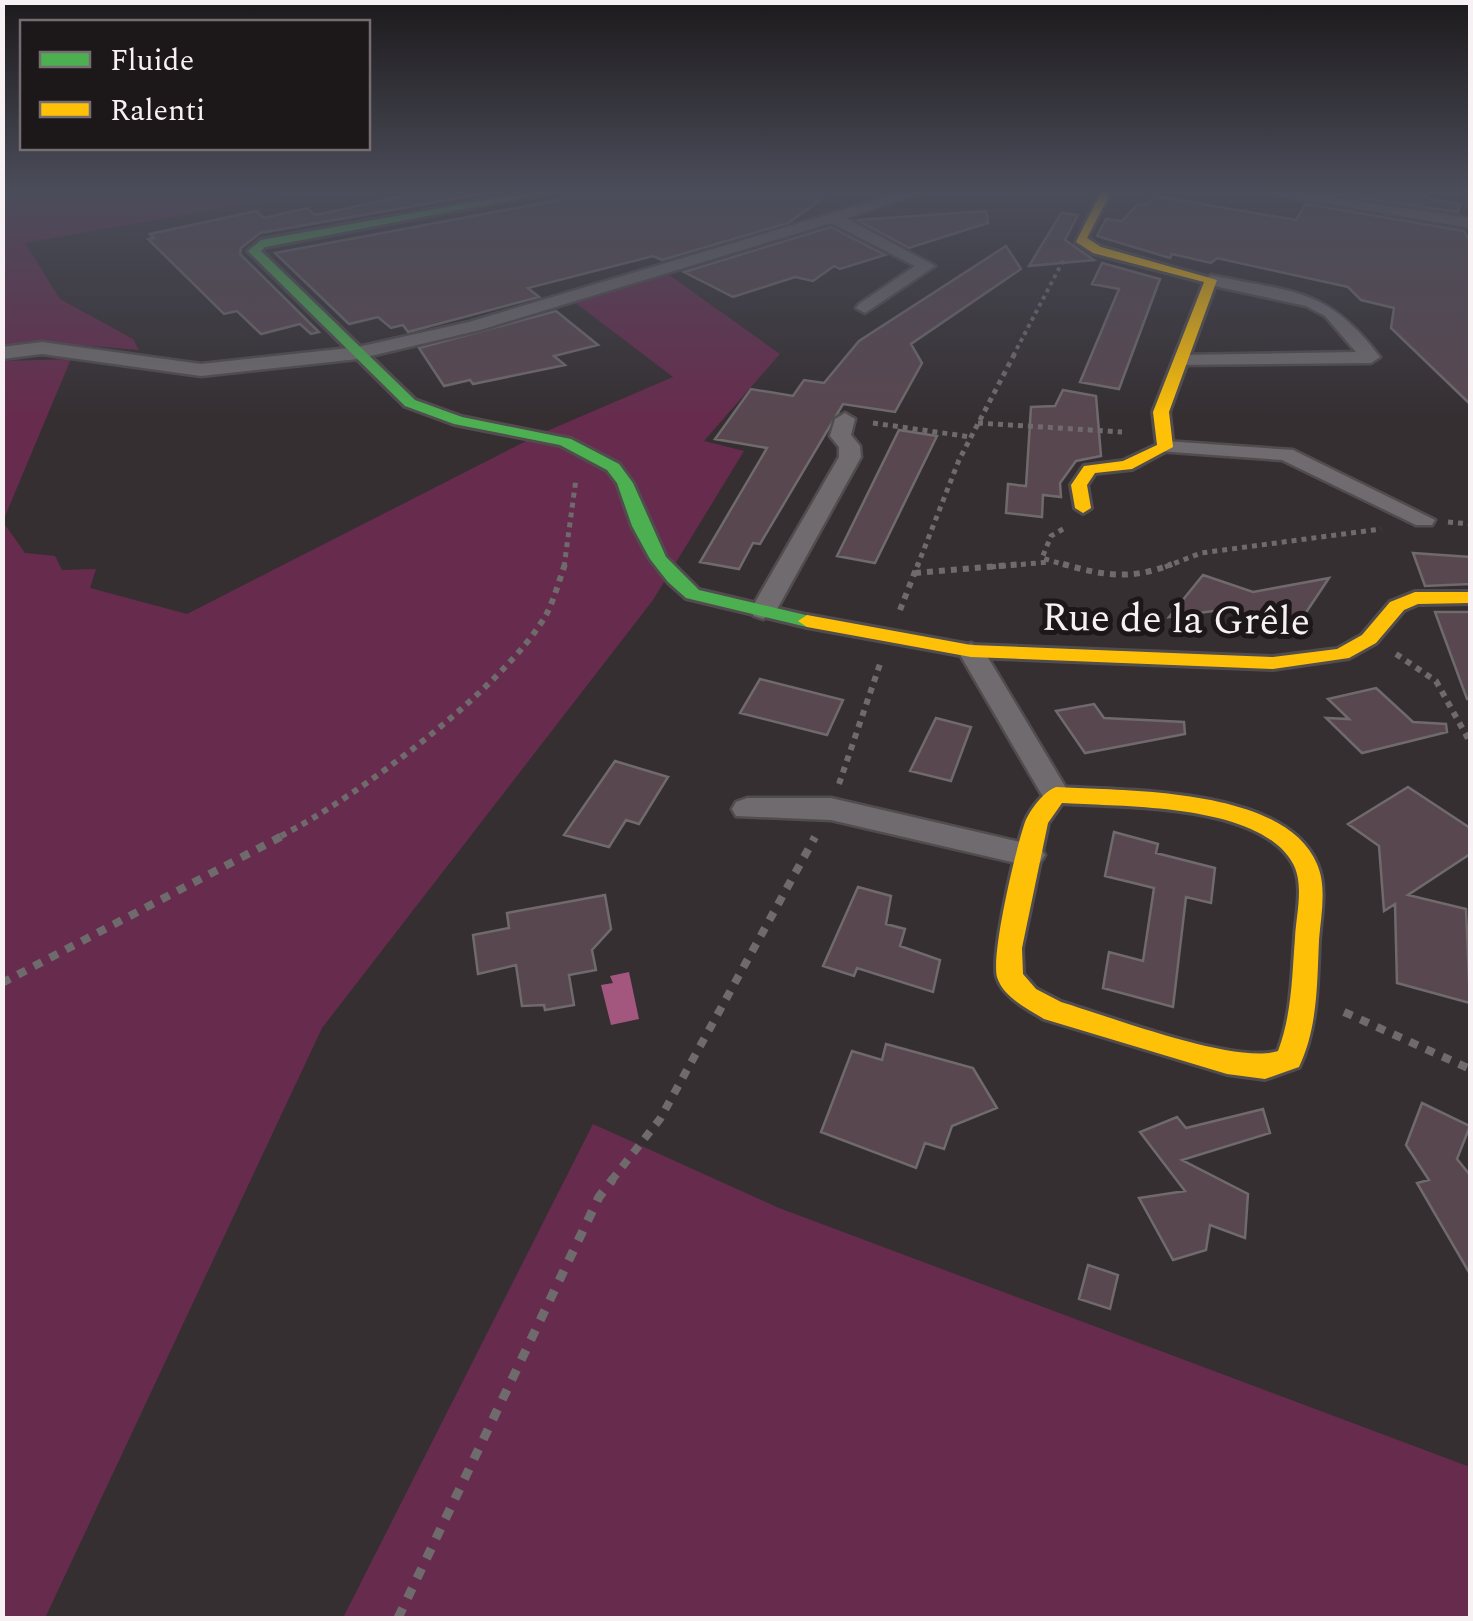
<svg xmlns="http://www.w3.org/2000/svg" width="1473" height="1621" viewBox="0 0 1473 1621" font-family="Spectral,serif">
  <style>
    .green { fill: #672c4d }
    .water { fill: #a3577f }
    .building { fill: #594750; stroke: #6f6a6c; stroke-width: 2.5 }
    .lines { fill: none; stroke-linecap: round; stroke-linejoin: round }
    .street-casing { stroke: #514c4e; stroke-width: 5 }
    .fast-casing { stroke: #514c4e; stroke-width: 6 }
    .slow-casing { stroke: #514c4e; stroke-width: 6 }
    .path-far4 { stroke: #6f6b6d; stroke-width: 4; stroke-dasharray: 4 4; stroke-linecap: butt }
    .path-far3 { stroke: #6f6b6d; stroke-width: 5; stroke-dasharray: 5 5; stroke-linecap: butt }
    .path-far2 { stroke: #6f6b6d; stroke-width: 6; stroke-dasharray: 6 6; stroke-linecap: butt }
    .path-far1 { stroke: #6f6b6d; stroke-width: 8; stroke-dasharray: 9 9; stroke-linecap: butt }
    .path { stroke: #6f6b6d; stroke-width: 9; stroke-dasharray: 11 11; stroke-linecap: butt }
    .street { fill: #706b6e; fill-rule: evenodd }
    .fast { fill: #4caf50; fill-rule: evenodd }
    .slow { fill: #ffc107; fill-rule: evenodd }
    .labels { text-anchor: middle; stroke-width: 10; stroke-linejoin: round; paint-order: stroke }
    .street-label { font-size: 40px; fill: #f8f1f4; stroke: #1c1719 }
  </style>
  <rect width="100%" height="100%" fill="#352f32"/>
  <path class="green" d="M2 190H328L25 243 60 299 133 339 139 350 43 342 3 347Z
    M669 275 780 354 704 441 744 451 653 600 322 1028 45 1618H2L3 522 25 553 55 556 62 570 96 569 90 588 187 614 540 434 673 377 573 301Z
    M71 359 3 521V361Z
    M593 1124 779 1208 1470 1467V1618H343Z"/>
  <path class="water" d="M629 972 639 1019 611 1025 601 985 613 983 610 976Z"/>
  <path class="building" d="M433 190H506L260 233 241 248 240 254 319 332 311 334 300 324 261 334 237 311 224 314 148 239 154 238 150 234 256 211 264 218 307 208 315 215Z
    M571 190H786L825 197 788 223 662 260 653 256 528 288 539 297 408 332 403 325 391 328 378 317 349 324 275 253 559 200Z
    M1417 190 1416 193 1428 196 1427 199 1460 204 1458 212 1314 191Z
    M1155 196 1296 220 1306 204 1464 231 1470 242V404L1391 328 1394 308 1361 300 1348 287 1217 258 1211 263 1172 254 1170 258 1097 236 1106 219 1122 221 1138 204 1146 205Z
    M986 211 988 223 909 248 857 220Z
    M1061 213 1078 215 1065 240 1094 260 1029 266Z
    M831 227 885 255 840 269 834 266 813 281 795 277 733 297 684 272Z
    M1006 246 1021 269 911 344 922 363 895 412 843 404 760 544 753 543 739 569 700 562 767 448 715 439 751 389 793 396 804 380 824 383 859 341Z
    M1102 263 1160 279 1119 389 1080 382 1119 289 1092 284Z
    M556 311 598 345 554 356 565 365 473 384 470 380 444 386 419 348Z
    M1063 390 1096 396 1101 456 1076 461 1060 483 1061 497 1043 495 1042 517 1006 513 1008 484 1026 486 1031 407 1055 406Z
    M899 430 937 436 875 563 837 556Z
    M1413 553 1470 557V584L1425 586Z
    M1203 575 1253 592 1329 578 1293 632 1228 609 1169 617Z
    M1435 612H1470V698L1467 699Z
    M760 679 843 700 827 735 740 713Z
    M1376 688 1413 722 1446 724 1447 732 1362 753 1326 718 1349 719 1328 699Z
    M1094 704 1104 718 1184 722 1185 734 1085 753 1056 711Z
    M936 718 971 727 951 781 910 771Z
    M615 761 668 777 639 824 626 820 609 847 564 835Z
    M1408 787 1470 828V854L1408 895 1466 909 1470 1003 1397 983 1395 904 1384 911 1379 846 1348 824Z
    M1114 832 1158 844 1156 853 1215 868 1211 903 1186 897 1173 1007 1103 988 1109 952 1143 961 1154 888 1105 876Z
    M858 887 891 896 886 924 905 929 900 946 940 960 933 992 857 968 854 976 823 966Z
    M605 895 611 929 592 950 596 970 569 975 574 1005 545 1010 544 1005 522 1006 516 965 478 974 473 935 509 928 507 913Z
    M886 1044 973 1068 997 1108 952 1126 944 1149 925 1143 916 1168 821 1132 852 1051 882 1060Z
    M1422 1103 1470 1126 1457 1159 1470 1175V1274L1417 1183 1429 1180 1406 1145Z
    M1263 1109 1270 1133 1182 1160 1248 1194 1245 1238 1210 1225 1206 1250 1173 1260 1139 1198 1185 1191 1140 1132 1177 1117 1186 1128Z
    M1088 1265 1118 1275 1110 1309 1079 1299Z"/>
  <g class="lines">
    <g class="street-casing">
      <path id="street" d="M910 190H931L846 218 935 266 865 313 856 308 859 304 915 266 831 223 480 330 358 359 201 376 42 354 2 359V347L42 342 201 364 358 347 469 322Z
        M1248 190H1282L1470 218V228Z
        M1211 275C1292 293 1326 286 1380 357L1371 363 1174 365V357L1181 355 1356 352 1325 316 1306 306 1205 284 1203 280Z
        M845 413 855 419 851 435 860 446 861 457 776 611 763 619 754 616 750 611 839 457V447L830 436 835 419Z
        M1165 441 1293 450 1435 520 1432 525H1416L1282 460 1158 451 1154 447Z
        M971 643 984 651 1066 788 1071 795 1066 802H1046L958 651Z
        M747 798H831L1029 844 1040 847 1045 855 1040 863 1029 866 831 820 736 816 732 809 736 802Z"/>
    </g>
    <g class="fast-casing">
      <path id="fast" d="M542 190H563L265 247 261 251 415 400 462 417 571 439 619 464 633 483 666 557 699 590 814 617V625L807 627 686 598 668 582 650 559 632 526 617 483 607 470 560 445 454 424 405 406 248 251 261 240Z"/>
    </g>
    <g class="slow-casing">
      <path id="slow" d="M1102 190H1112L1087 238 1101 247 1217 280 1169 412 1173 447 1132 469 1095 473 1087 485 1091 508 1083 513 1075 508 1071 485 1084 466 1123 461 1157 445 1153 412 1204 282 1093 253 1076 242Z
        M1415 592H1470V603L1418 604 1404 610 1376 643 1349 658 1273 669 971 657 807 627 798 621 807 615 971 645 1273 657 1337 649 1362 635 1390 602Z
        M1056 787C1125 791 1285 787 1317 864 1327 887 1321 915 1319 940 1317 983 1318 1027 1299 1067L1265 1079 1227 1074 1044 1019C1028 1009 1003 997 997 977 991 953 1016 848 1025 822 1030 810 1044 791 1056 787ZM1062 803C1123 807 1257 803 1292 862 1305 883 1296 915 1295 938 1292 976 1292 1014 1278 1051 1236 1065 1108 1016 1061 1002L1036 989 1023 974 1022 948 1048 823Z"/>
    </g>
    <path class="path-far4" d="M1013 356 1064 259"/>
    <path class="path-far3" d="M873 423 971 437
      M978 423 1122 432
      M1448 522 1470 524
      M1063 529 1051 536 1042 558 1072 567
      M564 567 576 479
      M917 567 959 460 1015 353
      M991 567 1049 562
      M1165 567 1201 553 1381 529"/>
    <path class="path-far2" d="M1063 564C1104 576 1132 580 1172 564
      M915 573 1022 564
      M900 610 918 564
      M1396 654 1436 681 1470 742
      M839 784 880 664
      M281 836C357 797 504 688 546 615 554 600 559 581 565 564"/>
    <path class="path-far1" d="M2 983 286 834
      M1344 1012 1470 1069
      M611 1181 660 1119 815 837"/>
    <path class="path" d="M398 1618 599 1197 613 1179"/>
    <use href="#street" class="street"/>
    <use href="#fast" class="fast"/>
    <use href="#slow" class="slow"/>
  </g>
  <linearGradient id="sky" x2="0" y2="1"><stop stop-color="#1d1a1c"/><stop offset="0.46" stop-color="#4b4d5a"/><stop offset="1" stop-color="#4b4d5a" stop-opacity="0"/></linearGradient>
  <rect width="1473" height="417" fill="url(#sky)"/>
  <g class="labels">
    <g class="street-label">
      <text transform="translate(1176 618) rotate(1)" y="14">Rue de la Grêle</text>
    </g>
  </g>
  <rect width="1473" height="1621" fill="none" stroke="#f8f1f4" stroke-width="10"/>
  <rect x="20" y="20" width="350" height="130" fill="#1c1719" stroke="#746e71" stroke-width="2.5"/>
  <rect x="40" y="52" width="50" height="15" fill="#4caf50" stroke="#746e71" stroke-width="2.5"/>
  <text x="110" y="70" font-size="30" fill="#f8f1f4">Fluide</text>
  <rect x="40" y="102" width="50" height="15" fill="#ffc107" stroke="#746e71" stroke-width="2.5"/>
  <text x="110" y="120" font-size="30" fill="#f8f1f4">Ralenti</text>
</svg>
